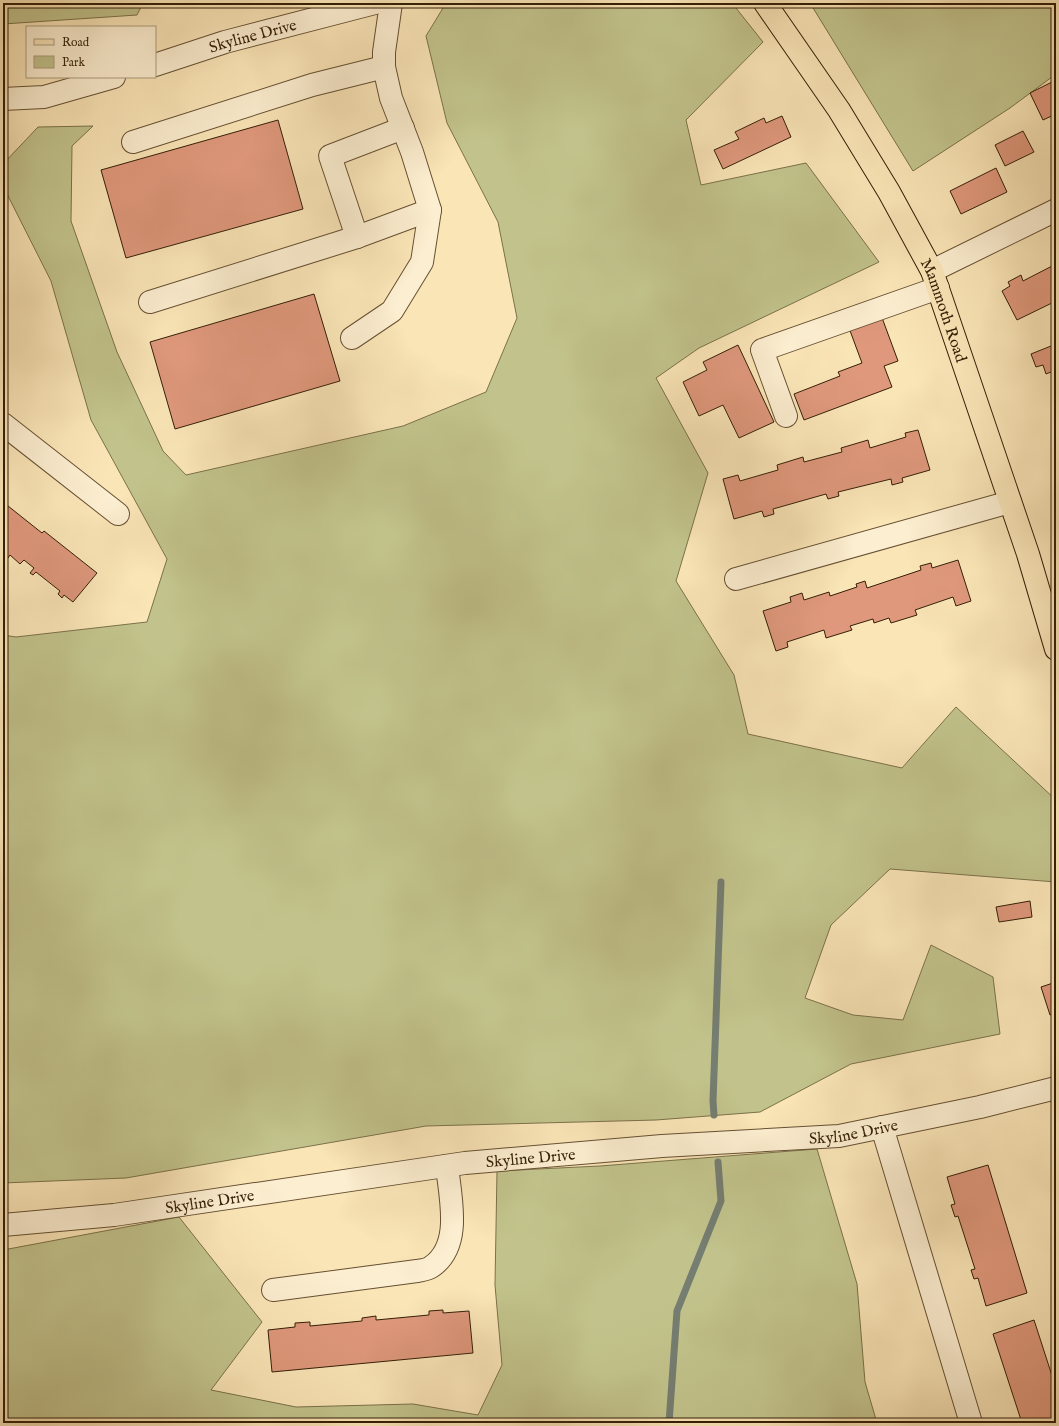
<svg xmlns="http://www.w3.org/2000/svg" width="1059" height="1426" viewBox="0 0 1059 1426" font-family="'IM FELL English',serif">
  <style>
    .green { fill: #c2c38c; stroke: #7b7149 }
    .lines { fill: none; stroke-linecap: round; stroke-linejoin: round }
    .stream { stroke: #757e71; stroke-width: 7 }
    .building { fill: #df987c; stroke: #341f06 }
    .minor-casing { stroke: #665032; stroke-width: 24 }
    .major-casing { stroke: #341f06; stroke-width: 24 }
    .minor { stroke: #fceed0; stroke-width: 22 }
    .major { stroke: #fae5b7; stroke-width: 22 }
    .labels { text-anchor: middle; stroke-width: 4; stroke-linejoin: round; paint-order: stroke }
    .street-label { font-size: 16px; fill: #341f06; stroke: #fceed0 }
  </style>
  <rect width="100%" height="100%" fill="#fae5b7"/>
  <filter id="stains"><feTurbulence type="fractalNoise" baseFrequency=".005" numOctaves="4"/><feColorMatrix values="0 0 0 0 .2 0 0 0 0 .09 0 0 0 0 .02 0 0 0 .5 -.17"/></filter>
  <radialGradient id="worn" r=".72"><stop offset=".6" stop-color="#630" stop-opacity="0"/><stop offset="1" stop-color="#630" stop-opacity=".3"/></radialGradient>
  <path class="green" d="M3 3H143L137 15 3 24Z
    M457 3H732L763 42 686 120 701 185 806 163 879 262 699 348 656 378 708 473 676 581 734 675 748 734 902 768 956 707 1056 800V882L890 869 831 925 805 998 853 1015 903 1020 931 945 993 977 1000 1034 851 1064 760 1112 656 1120 426 1126 126 1178 3 1183V635L16 637 147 622 167 559 91 420 51 281 3 186V164L38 127 93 126 72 146 71 221 117 352 163 451 186 475 403 426 486 392 517 318 498 222 447 123 426 36 443 8Z
    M810 3H1056V74L1010 108 913 171Z
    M817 1149 857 1284 865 1382 877 1423H3V1250L179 1217 262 1322 211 1390 296 1407 413 1404 478 1415 502 1365 495 1285 497 1171 600 1166Z"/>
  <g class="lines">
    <path class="stream" d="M714 1115 713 1101 721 882
      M669 1423 677 1311 721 1201 718 1162"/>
  </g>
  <path class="building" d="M1056 80V114L1043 120 1030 93Z
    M782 116 791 137 723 169 714 150 739 139 735 132 764 118 766 123Z
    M278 120 303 209 126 258 101 170Z
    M1023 131 1034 152 1005 166 995 145Z
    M996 168 1007 192 961 214 950 191Z
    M1056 264V301L1017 320 1002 291 1010 286 1008 282 1021 275 1023 281Z
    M314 294 340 381 175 429 150 342Z
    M881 315 898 361 884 366 892 387 804 420 794 394 840 376 838 372 862 363 849 328Z
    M1056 344V370L1046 374 1043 365 1036 367 1031 354Z
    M738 345 774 422 739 438 723 405 699 416 683 382 707 370 703 362Z
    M918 430 930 470 902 478 903 482 892 485 891 479 838 492 839 496 828 499 826 494 773 509 774 514 764 517 762 511 734 519 723 479 738 475 740 481 778 470 777 465 803 457 804 462 842 452 841 448 868 440 870 448 906 437 905 433Z
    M3 502 42 533 44 531 97 573 73 602 64 595 62 598 58 594 60 591 36 572 33 575 30 573 34 568 24 560 20 564 10 555 8 558 4 556 7 552 3 548Z
    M958 560 971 601 956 606 953 597 915 610 917 615 891 623 889 618 874 623 873 619 850 626 852 630 826 638 824 630 787 642 788 647 776 651 763 611 791 602 790 597 802 593 804 600 829 592 830 596 857 587 856 584 865 581 867 588 921 570 920 566 931 563 932 568Z
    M1030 901 1032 917 999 922 996 907Z
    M1056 955V966L1053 956Z
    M1056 982V1013L1050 1015 1041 987Z
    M988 1165 1027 1293 986 1306 978 1278 974 1279 971 1270 975 1269 958 1216 955 1217 951 1205 955 1204 947 1177Z
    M443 1310V1313L469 1311 473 1353 272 1372 268 1330 295 1327V1323L310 1322V1326L362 1321V1318L376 1316V1320L429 1315V1311Z
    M1034 1320 1056 1388V1423H1022L993 1334Z"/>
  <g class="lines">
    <g class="minor-casing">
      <g id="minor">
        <path id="s1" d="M155 65 225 42 375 3"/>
        <path d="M3 99 44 97 114 77"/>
        <path d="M133 142 312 85 384 67"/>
        <path d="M357 237 330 156 403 128"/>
        <path d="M932 271 1056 210"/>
        <path d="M150 302 357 237 430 210"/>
        <path d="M352 338 392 311 422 262 430 210 412 152 391 98 384 67V52L391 3"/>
        <path d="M786 416 762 350 938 288"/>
        <path d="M3 424 118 514"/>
        <path d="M736 579 1010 502"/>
        <path d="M882 1127 971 1423"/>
        <path id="s2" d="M3 1225 114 1215 465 1163 662 1146 839 1136 980 1107 1056 1088"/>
        <path d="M273 1290 417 1271C421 1270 427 1270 431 1267 463 1246 450 1197 447 1166"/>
      </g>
    </g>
    <g class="major-casing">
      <g id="major">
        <path id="s3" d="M765 3 839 110 889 192 932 271 1028 554 1056 649"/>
      </g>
    </g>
    <use href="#minor" class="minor"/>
    <use href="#major" class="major"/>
  </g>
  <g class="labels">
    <g class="street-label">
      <text dy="6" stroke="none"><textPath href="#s1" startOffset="102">Skyline Drive</textPath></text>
      <text dy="6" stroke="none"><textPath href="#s3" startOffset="357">Mammoth Road</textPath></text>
      <text dy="6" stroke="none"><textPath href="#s2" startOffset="856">Skyline Drive</textPath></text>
      <text dy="6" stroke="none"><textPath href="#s2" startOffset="532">Skyline Drive</textPath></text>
      <text dy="6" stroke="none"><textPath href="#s2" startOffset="208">Skyline Drive</textPath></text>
    </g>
  </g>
  <rect width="1059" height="1426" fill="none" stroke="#fae5b7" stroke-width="16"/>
  <rect x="4" y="4" width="1051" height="1418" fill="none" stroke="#341f06" stroke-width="2"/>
  <rect x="8" y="8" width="1043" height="1410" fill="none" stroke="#341f06"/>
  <rect x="26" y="26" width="130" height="52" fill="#fceed0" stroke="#ac9b7f"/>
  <rect x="34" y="39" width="20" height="6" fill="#fae5b7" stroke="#ac9b7f"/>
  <text x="62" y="46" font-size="12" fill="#341f06">Road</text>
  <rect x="34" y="56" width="20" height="12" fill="#c2c38c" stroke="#ac9b7f"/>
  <text x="62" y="66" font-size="12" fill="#341f06">Park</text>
  <rect width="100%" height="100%" filter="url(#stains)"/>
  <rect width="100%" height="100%" fill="url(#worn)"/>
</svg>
